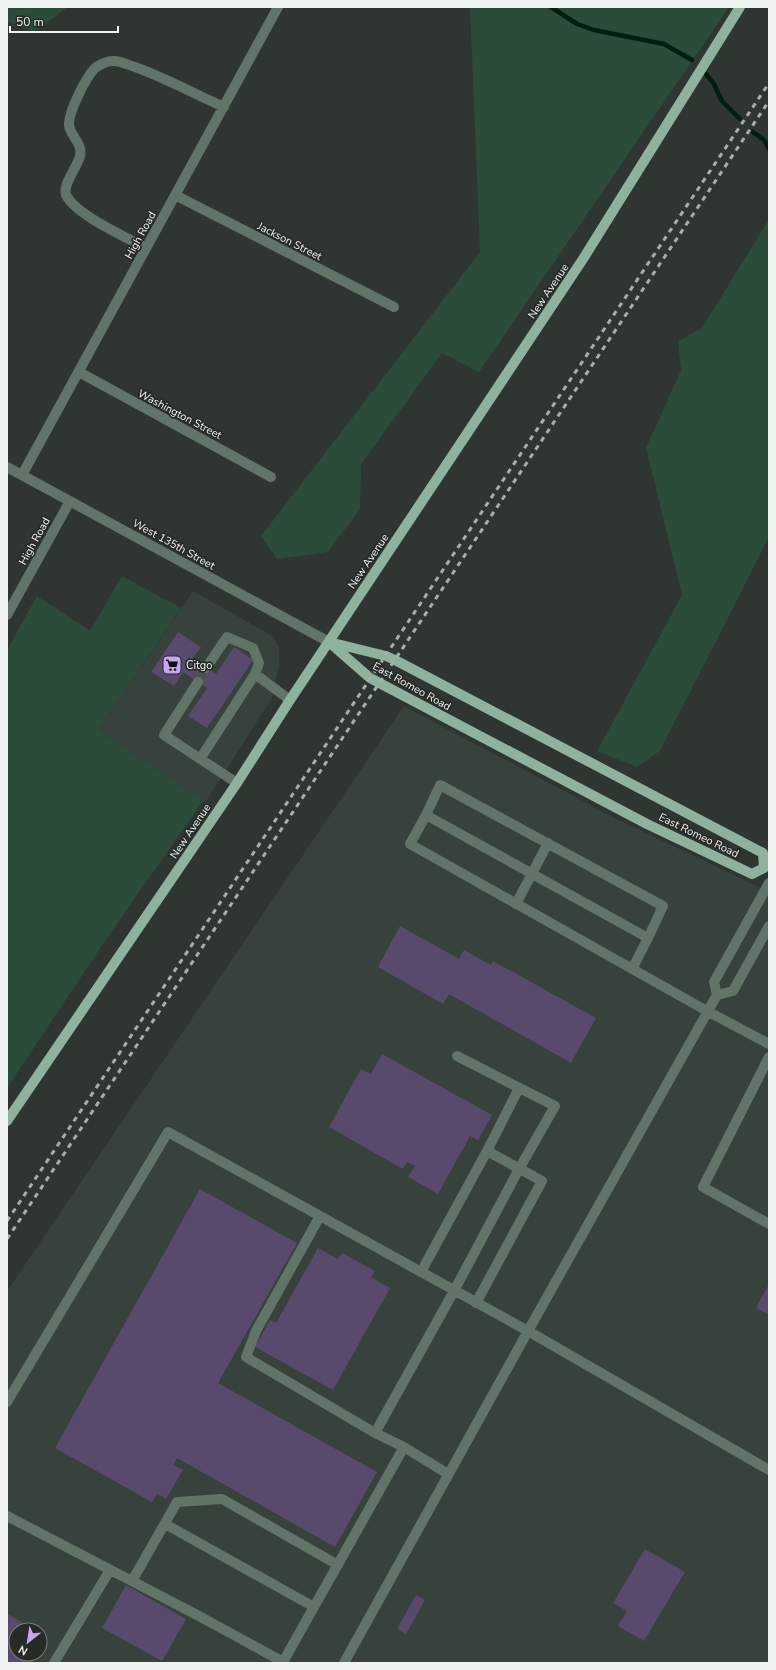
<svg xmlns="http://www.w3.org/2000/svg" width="776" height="1670" viewBox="0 0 776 1670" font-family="'Nunito Sans',sans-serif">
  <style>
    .built { fill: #36423b; fill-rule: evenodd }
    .green { fill: #2a4c39 }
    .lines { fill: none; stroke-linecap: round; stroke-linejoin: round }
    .stream { stroke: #011e10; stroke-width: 4.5 }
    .building { fill: #594a6d }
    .minor-tunnel { stroke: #4c524e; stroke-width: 10; stroke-dasharray: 10 5; stroke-linecap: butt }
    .minor { stroke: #627368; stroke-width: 10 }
    .major { stroke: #8eb29c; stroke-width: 10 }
    .rail { stroke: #a9aeab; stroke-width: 3; stroke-dasharray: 5 5; stroke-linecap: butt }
    .labels { text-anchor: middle; stroke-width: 3.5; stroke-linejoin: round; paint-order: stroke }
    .street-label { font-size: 11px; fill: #f0f4f1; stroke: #262b28 }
    .poi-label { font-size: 11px; fill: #f0f4f1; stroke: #262b28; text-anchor: start }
  </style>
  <rect width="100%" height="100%" fill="#2f3531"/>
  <path class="built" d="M193 591 271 635 279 647V666L272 698 205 803 98 730Z
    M404 706 615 818 769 892V1663H7V1291ZM16 1630H40V1654H16Z"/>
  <path class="green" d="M7 7H68L33 32 7 21Z
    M470 7H729L479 372 442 353 361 464 360 509 328 552 277 559 261 536 480 252Z
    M769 219V537L660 751 637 767 597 751 682 595 646 448 681 370 678 341 702 328Z
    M122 576 181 608 98 730 203 801 107 938 7 1088V650L37 596 90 631Z"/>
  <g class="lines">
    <path class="stream" d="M551 7 577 24 594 30 664 44 692 60
      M706 74 714 84 722 101 740 119
      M753 132 764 140 769 149"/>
  </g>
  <path class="building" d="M178 632 201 647 192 659 216 674 234 647 253 660 207 728 188 716 207 688 183 672 174 686 151 672Z
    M400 926 459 959 464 950 491 965 493 961 596 1018 571 1063 449 994 443 1004 378 967Z
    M382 1054 492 1115 478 1140 470 1136 438 1194 408 1177 415 1166 407 1162 403 1169 329 1127 361 1069 371 1074Z
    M200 1189 297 1243 218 1383 377 1472 335 1547 177 1458 173 1465 183 1470 166 1499 157 1494 152 1502 55 1448Z
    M318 1248 338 1259 342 1253 375 1271 371 1277 390 1288 333 1390 255 1347 270 1320 276 1323Z
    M769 1284V1315L756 1308Z
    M645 1549 685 1572 644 1641 618 1626 627 1611 613 1603Z
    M126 1585 186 1619 162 1661 102 1628Z
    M416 1595 425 1600 406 1634 397 1629Z
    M7 1614 36 1630H16V1654H36L31 1663H7Z
    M40 1632 46 1636 40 1646Z"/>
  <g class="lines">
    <path class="minor-tunnel" d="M198 682 206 668"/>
    <path class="minor" d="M175 195 394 307
      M146 248C126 237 76 215 66 195 62 185 78 166 80 156 83 143 70 136 69 125 68 113 86 77 95 68 99 65 107 61 112 61 119 60 128 65 135 67 166 78 194 94 224 107
      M79 372 271 477
      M7 467 329 642
      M22 475 278 7
      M7 615 70 501
      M206 668 227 637 253 648 259 663 255 674 290 700
      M198 682 164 735 237 783
      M200 759 255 674
      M426 815 648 938 632 969
      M516 904 548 843
      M648 938 663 906 440 785 426 815 410 844 707 1011 769 1044
      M717 995 733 991 769 926
      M769 1057 703 1187 769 1224
      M320 1216 256 1331 246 1357 375 1433 404 1447
      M421 1272 487 1151 519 1088
      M476 1303 542 1181 487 1151
      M7 1402 168 1132 528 1331 769 1470
      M375 1433 454 1291 519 1169 555 1106 457 1056
      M7 1516 199 1616 285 1663
      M165 1524 314 1607
      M132 1581 177 1502 222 1499 338 1565
      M283 1662 404 1447 448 1474
      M54 1663 110 1570
      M344 1663 528 1331 717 995 714 982 769 883"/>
    <path class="major" d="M329 642 386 656 395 660 763 853 764 868
      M330 643 370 678 647 824 752 874 764 868
      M7 1121 237 783 290 700 583 259 740 7"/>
    <path class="rail" d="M7 1221 769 83
      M7 1239 769 101"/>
  </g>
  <defs>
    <g id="supermarket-square" transform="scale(1)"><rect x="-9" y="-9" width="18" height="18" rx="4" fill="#c6a6f0" stroke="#262b28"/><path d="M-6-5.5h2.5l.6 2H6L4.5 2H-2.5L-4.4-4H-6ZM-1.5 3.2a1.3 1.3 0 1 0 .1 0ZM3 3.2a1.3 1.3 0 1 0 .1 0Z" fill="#111"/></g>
  </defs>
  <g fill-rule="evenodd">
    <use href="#supermarket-square" x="172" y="665"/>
  </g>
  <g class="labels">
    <g class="street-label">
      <text transform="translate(140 235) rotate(-61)" y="4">High Road</text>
      <text transform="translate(290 241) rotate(27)" y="4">Jackson Street</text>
      <text transform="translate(548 291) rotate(-56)" y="4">New Avenue</text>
      <text transform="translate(180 414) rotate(28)" y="4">Washington Street</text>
      <text transform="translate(34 541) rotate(-61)" y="4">High Road</text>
      <text transform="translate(174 544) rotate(29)" y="4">West 135th Street</text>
      <text transform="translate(368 561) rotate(-56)" y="4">New Avenue</text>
      <text transform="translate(412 686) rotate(29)" y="4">East Romeo Road</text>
      <text transform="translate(190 831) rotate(-56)" y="4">New Avenue</text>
      <text transform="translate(699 835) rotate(26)" y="4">East Romeo Road</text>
    </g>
    <g class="poi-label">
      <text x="186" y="669">Citgo</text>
    </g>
  </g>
  <rect width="776" height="1670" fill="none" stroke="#f0f4f1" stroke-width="16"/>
  <g transform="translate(28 1642) rotate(210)"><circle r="19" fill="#262b28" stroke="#777b78"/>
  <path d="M0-3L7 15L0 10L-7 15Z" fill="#c6a6f0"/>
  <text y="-6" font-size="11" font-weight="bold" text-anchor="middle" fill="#f0f4f1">N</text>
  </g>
  <path d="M10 26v6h108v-6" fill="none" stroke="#f0f4f1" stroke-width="2"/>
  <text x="16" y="26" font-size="12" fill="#f0f4f1" stroke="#262b28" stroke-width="3" paint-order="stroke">50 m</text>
</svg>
